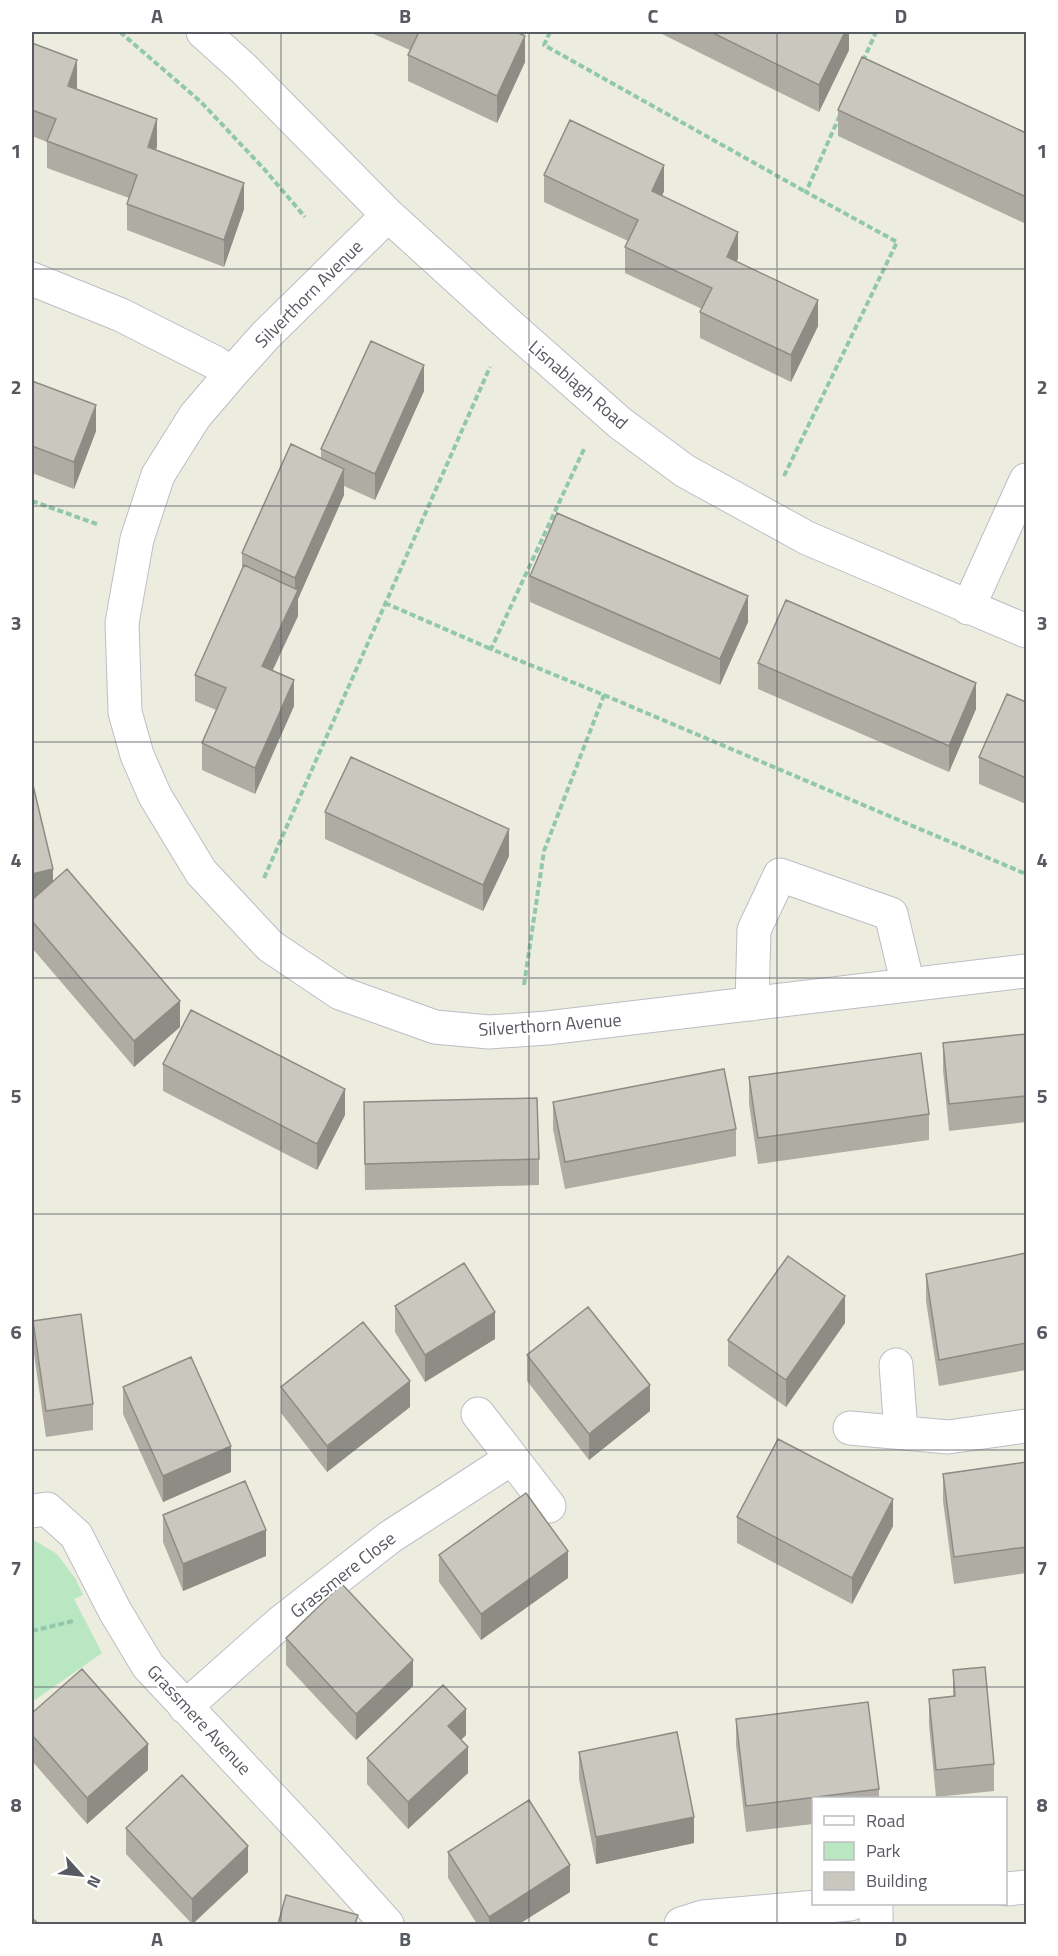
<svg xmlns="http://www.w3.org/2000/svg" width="1058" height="1956" viewBox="0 0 1058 1956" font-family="'Titillium Web',sans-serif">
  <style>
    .green { fill: #b8e7c2 }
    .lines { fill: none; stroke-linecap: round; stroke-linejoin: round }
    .minor-casing { stroke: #bcbdc5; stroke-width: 35 }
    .path { stroke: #91c8ac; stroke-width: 4; stroke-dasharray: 6 3; stroke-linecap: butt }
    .minor { stroke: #fff; stroke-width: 33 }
    .wall { fill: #aeaca3 }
    .shaded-wall { fill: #8d8c85 }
    .building { fill: #cac8be; stroke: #8d8c85; stroke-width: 1.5 }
    .grid { fill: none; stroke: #585a62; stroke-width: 1.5; stroke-opacity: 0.55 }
    .labels { text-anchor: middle; stroke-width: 4.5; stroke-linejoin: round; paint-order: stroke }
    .street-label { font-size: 18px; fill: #585a62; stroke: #fff }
    .neatline { fill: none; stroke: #585a62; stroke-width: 2 }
    .grid-label { font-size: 20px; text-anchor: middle; font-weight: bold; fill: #585a62 }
  </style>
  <rect width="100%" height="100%" fill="#ededdf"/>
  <path class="green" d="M32 1539 57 1554 75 1578 83 1595 74 1599 102 1653 32 1702Z"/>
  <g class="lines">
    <g class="minor-casing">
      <path id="minor" d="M203 32 243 68 388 215 509 325 620 423 685 471 807 538 1026 631
        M388 215 266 335 231 374 195 416 158 475 137 539 122 623 125 712 137 755 155 796 201 872 270 946 340 993 435 1027 489 1032 547 1028 1026 971
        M32 279 121 315 216 363 231 374
        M968 608 1026 480
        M752 1004 754 930 780 875 891 914 908 985
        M896 1365 901 1432
        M478 1414 549 1506
        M850 1428 948 1437 1026 1426
        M32 1511 47 1509 76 1535 115 1611 148 1666 314 1843 387 1924
        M185 1707 281 1622 390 1537 512 1458
        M1006 1889 1026 1887
        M876 1904V1924
        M681 1924 703 1917 850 1904"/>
    </g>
    <path class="path" d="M120 32 201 102 265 170 305 217
      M550 32 544 45 806 192
      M863 61 876 32
      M784 476 897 242 806 192 840 115
      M32 501 97 524
      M385 603 491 649
      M604 695 1026 874
      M264 878 490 367
      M524 985 544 851 604 695 491 649 584 449
      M32 1631 73 1621"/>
    <use href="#minor" class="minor"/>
  </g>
  <path class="wall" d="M369 32H516L525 62 497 123 408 81V55L410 50Z
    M658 32H849V50L819 112Z
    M32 43 77 87 76 89 157 146 156 150 244 209 224 267 127 230V204L129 198 47 168V142L32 136Z
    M838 110 1026 133V224L838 136Z
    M544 175 664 191 662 196 738 258 737 261 818 326 791 382 700 338V312L702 309 625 273V247L628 241 544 202Z
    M32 381 96 431 74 489 32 473Z
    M424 391 375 500 344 486V495L298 599V616L273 670 294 706 255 794 202 770V743L216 710 195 701V675L242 570V553L321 458V449Z
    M530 576 748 622 720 685 530 602Z
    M758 663 976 709 949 772 758 689Z
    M1026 702V804L979 784V757Z
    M32 781 53 882 180 1027 134 1067 32 948Z
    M325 812 509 856 483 911 325 839Z
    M1026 1034V1122L949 1131 943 1070V1043Z
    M163 1064 345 1115 317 1170 163 1091Z
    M749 1077 929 1114V1140L758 1164 749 1104Z
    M364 1102 539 1159V1185L365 1190Z
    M553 1102 736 1129V1156L565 1189 553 1129Z
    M1026 1253V1370L939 1386 926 1301V1274Z
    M395 1306 495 1339 425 1382 395 1332Z
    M33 1321 93 1404V1430L46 1437 33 1347Z
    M845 1323 786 1407 728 1366V1340Z
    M527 1355 650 1411 589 1460 527 1381Z
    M123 1387 231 1472 163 1502 123 1414Z
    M281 1387 410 1407 327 1472 281 1413Z
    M1026 1462V1573L954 1584 943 1501V1474Z
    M163 1515 266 1556 183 1591 163 1542Z
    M737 1517 893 1526 852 1604 737 1543Z
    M439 1555 568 1578 481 1640 439 1582Z
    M286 1638 413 1686 356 1740 286 1665Z
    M953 1670 994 1764V1791L936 1797 929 1725V1699L953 1696Z
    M32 1713 148 1770 87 1824 32 1761Z
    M736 1719 879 1789V1798H813V1824L746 1832 736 1745Z
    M466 1735 461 1740 468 1773 408 1829 367 1784V1758Z
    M579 1752 694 1843 596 1864 579 1779Z
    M126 1828 248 1872 193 1924H192L126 1854Z
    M448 1852 570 1892 519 1924H477L448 1878Z"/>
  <path class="shaded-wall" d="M845 32H849V50L819 112V85Z
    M525 36V62L497 123V96Z
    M77 60V87L68 112V86Z
    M157 119V146L148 174V147Z
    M664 165V191L652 218V191Z
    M244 183V209L224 267V240Z
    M738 232V258L727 283V257Z
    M818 300V326L791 382V355Z
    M424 365V391L375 500V474Z
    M96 405V431L74 489V462Z
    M344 469V495L298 599V616L262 692V666L295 595V578Z
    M748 596V622L720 685V659Z
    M294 680V706L255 794V768Z
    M976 683V709L949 772V746Z
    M509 829V856L483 911V885Z
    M53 869V895L32 900V874Z
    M180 1001V1027L134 1067V1041Z
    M345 1089V1115L317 1170V1144Z
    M845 1296V1323L786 1407V1380Z
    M495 1312V1339L425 1382V1355Z
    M410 1381V1407L327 1472V1446Z
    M650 1385V1411L589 1460V1434Z
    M231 1446V1472L163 1502V1476Z
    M893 1499V1526L852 1604V1578Z
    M266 1530V1556L183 1591V1564Z
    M568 1551V1578L481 1640V1614Z
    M413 1660V1686L356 1740V1714Z
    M466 1709V1735L448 1752V1726Z
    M148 1744V1770L87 1824V1798Z
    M468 1747V1773L408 1829V1802Z
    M694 1817V1843L596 1864V1837Z
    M248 1846V1872L192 1924V1899Z
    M570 1865V1892L519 1924H489V1917Z"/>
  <path class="building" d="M419 32H516L525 36 497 96 408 55Z
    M711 32H845L819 85Z
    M32 43 77 60 68 86 157 119 148 147 244 183 224 240 127 204 137 175 47 141 56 119 32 110Z
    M862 57 1026 133V197L838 110Z
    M570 120 664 165 652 191 738 232 727 257 818 300 791 355 700 312 712 288 625 247 638 220 544 175Z
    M371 341 424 365 375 474 321 449Z
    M32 381 96 405 74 462 32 446Z
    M291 444 344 469 295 578 242 553Z
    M557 513 748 596 720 659 530 576Z
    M244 565 298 590 262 666 294 680 255 768 202 743 226 688 195 675Z
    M786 600 976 683 949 746 758 663Z
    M1007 694 1026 702V778L979 757Z
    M351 757 509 829 483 885 325 812Z
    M32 781 53 869 32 874Z
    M67 869 180 1001 134 1041 32 921V900Z
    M191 1010 345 1089 317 1144 163 1064Z
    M1026 1034V1096L949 1104 943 1043Z
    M921 1053 929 1114 758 1138 749 1077Z
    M724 1069 736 1129 565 1162 553 1102Z
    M537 1098 539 1159 365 1164 364 1102Z
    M1026 1253V1343L939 1360 926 1274Z
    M788 1256 845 1296 786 1380 728 1340Z
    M464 1263 495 1312 425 1355 395 1306Z
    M588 1307 650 1385 589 1434 527 1355Z
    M81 1314 93 1404 46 1411 33 1321Z
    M363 1322 410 1381 327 1446 281 1387Z
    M191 1357 231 1446 163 1476 123 1387Z
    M778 1439 893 1499 852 1578 737 1517Z
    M1026 1462V1547L954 1557 943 1474Z
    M245 1481 266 1530 183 1564 163 1515Z
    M526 1493 568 1551 481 1614 439 1555Z
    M342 1584 413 1660 356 1714 286 1638Z
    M985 1667 994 1764 936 1770 929 1699 955 1696 953 1670Z
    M82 1669 148 1744 87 1798 32 1735V1713Z
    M443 1685 466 1709 448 1726 468 1747 408 1802 367 1758Z
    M868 1702 879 1789 746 1806 736 1719Z
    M677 1732 694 1817 596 1837 579 1752Z
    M182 1775 248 1846 192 1899 126 1828Z
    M529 1800 570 1865 489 1917 448 1852Z
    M286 1895 358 1915 355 1924H278Z
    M32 1918 39 1924H32Z"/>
  <path class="grid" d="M281 32V1924M529 32V1924M777 32V1924M32 269H1026M32 506H1026M32 742H1026M32 978H1026M32 1214H1026M32 1450H1026M32 1687H1026"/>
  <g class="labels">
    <g class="street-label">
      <text transform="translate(309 294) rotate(-45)" y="6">Silverthorn Avenue</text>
      <text transform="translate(578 385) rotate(41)" y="6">Lisnablagh Road</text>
      <text transform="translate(550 1025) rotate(-4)" y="6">Silverthorn Avenue</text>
      <text transform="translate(343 1575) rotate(-38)" y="6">Grassmere Close</text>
      <text transform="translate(199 1720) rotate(47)" y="6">Grassmere Avenue</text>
    </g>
  </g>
  <rect width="1058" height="1956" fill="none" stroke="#ffffff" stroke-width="66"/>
  <rect x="812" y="1797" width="195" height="108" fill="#ffffff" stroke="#bcbdc0" stroke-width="1.5"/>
  <rect x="824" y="1816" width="30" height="9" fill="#ffffff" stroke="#bcbdc0" stroke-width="1.5"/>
  <text x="866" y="1827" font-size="18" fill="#585a62">Road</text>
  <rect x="824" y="1842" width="30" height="18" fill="#b8e7c2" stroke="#bcbdc0" stroke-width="1.5"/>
  <text x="866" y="1857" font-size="18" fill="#585a62">Park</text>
  <rect x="824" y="1872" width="30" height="18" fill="#cac8be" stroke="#bcbdc0" stroke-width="1.5"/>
  <text x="866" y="1887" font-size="18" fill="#585a62">Building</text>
  <g transform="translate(81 1875) rotate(117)" stroke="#ffffff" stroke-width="4.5" paint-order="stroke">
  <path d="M0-4.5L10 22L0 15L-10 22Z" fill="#585a62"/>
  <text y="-9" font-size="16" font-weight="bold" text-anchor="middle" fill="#585a62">N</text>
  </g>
  <rect x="33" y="33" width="992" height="1890" class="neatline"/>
  <g class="grid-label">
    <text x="157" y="23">A</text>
    <text x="405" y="23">B</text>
    <text x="653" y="23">C</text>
    <text x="901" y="23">D</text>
    <text x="16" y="158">1</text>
    <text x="1042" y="158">1</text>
    <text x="16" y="394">2</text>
    <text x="1042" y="394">2</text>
    <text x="16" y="630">3</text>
    <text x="1042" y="630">3</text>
    <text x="16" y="867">4</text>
    <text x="1042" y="867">4</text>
    <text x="16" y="1103">5</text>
    <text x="1042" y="1103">5</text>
    <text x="16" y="1339">6</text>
    <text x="1042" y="1339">6</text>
    <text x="16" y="1575">7</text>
    <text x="1042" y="1575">7</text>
    <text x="16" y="1812">8</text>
    <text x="1042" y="1812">8</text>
    <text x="157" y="1946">A</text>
    <text x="405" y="1946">B</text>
    <text x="653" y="1946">C</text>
    <text x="901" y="1946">D</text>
  </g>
</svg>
